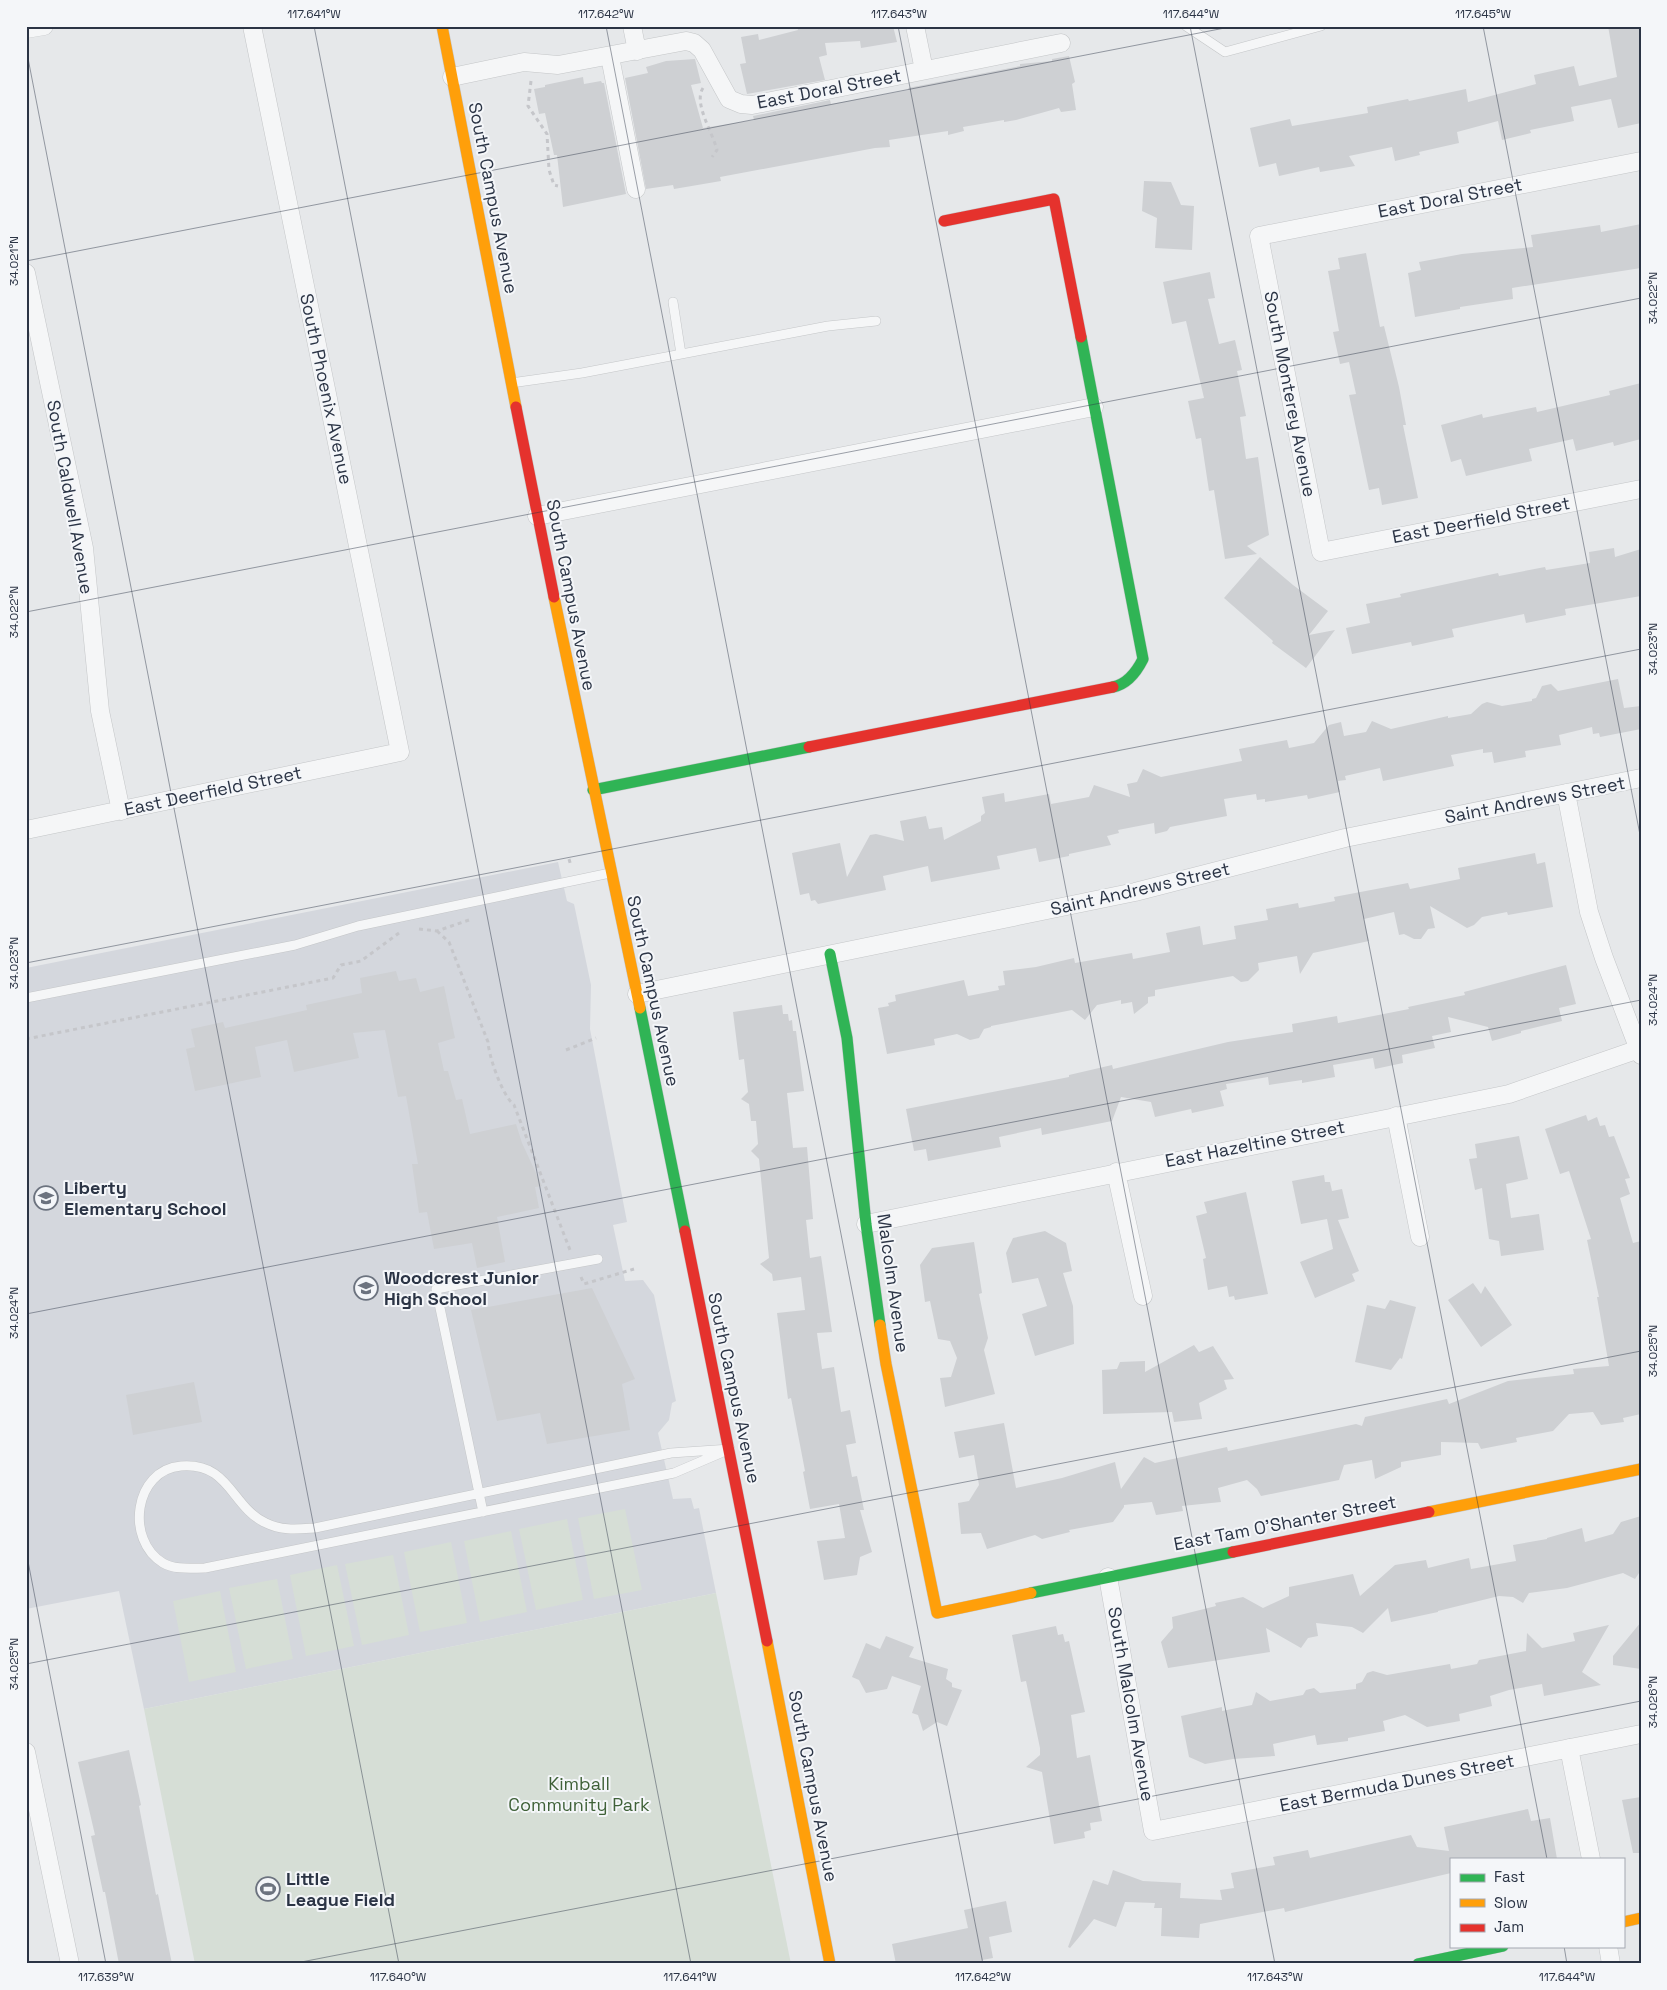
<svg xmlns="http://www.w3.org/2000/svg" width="1667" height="1990" viewBox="0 0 1667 1990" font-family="'Space Grotesk',sans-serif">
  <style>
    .built { fill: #d4d7dd }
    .green { fill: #d6ded6 }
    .building { fill: #ced0d3 }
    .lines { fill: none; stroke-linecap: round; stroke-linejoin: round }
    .lane-casing { stroke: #c4c6c8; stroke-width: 10 }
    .street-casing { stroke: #c4c6c8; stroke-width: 19 }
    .fast-casing { stroke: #c4c6c8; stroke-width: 12 }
    .slow-casing { stroke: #c4c6c8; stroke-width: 12 }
    .jam-casing { stroke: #c4c6c8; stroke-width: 12 }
    .path { stroke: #c5c6ca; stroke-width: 3; stroke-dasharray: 4 4; stroke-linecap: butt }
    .lane { stroke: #f5f6f7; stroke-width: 9 }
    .street { stroke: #f5f6f7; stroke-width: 18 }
    .fast { stroke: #30b455; stroke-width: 11 }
    .slow { stroke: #ff9f0a; stroke-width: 11 }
    .jam { stroke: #e5322d; stroke-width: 11 }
    .ticks { fill: none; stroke: #2b3445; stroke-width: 1; stroke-opacity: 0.45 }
    .labels { text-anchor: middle; stroke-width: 4; stroke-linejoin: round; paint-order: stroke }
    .street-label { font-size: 18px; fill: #2b3445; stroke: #f4f6f9 }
    .poi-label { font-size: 18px; font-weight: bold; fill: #2b3445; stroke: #f4f6f9; text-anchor: start }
    .park-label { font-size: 18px; fill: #3f6138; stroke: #f4f6f9 }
    .neatline { fill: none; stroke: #2b3445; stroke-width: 2 }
    .ticks-label { font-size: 12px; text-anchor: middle; fill: #2b3445 }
  </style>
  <rect width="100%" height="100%" fill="#e6e8ea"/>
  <path class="built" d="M558 862 567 901 574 904 591 985 590 1029 627 1222 613 1225 625 1281 643 1280 654 1295 676 1401 672 1403 669 1420 658 1433 673 1499 691 1498 694 1509 699 1508 716 1593 144 1709 119 1591 26 1609V968Z"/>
  <path class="green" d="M625 1509 642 1590 594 1599 578 1518Z
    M567 1519 583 1600 536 1610 519 1529Z
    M511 1531 527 1612 480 1622 464 1541Z
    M451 1542 467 1623 420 1632 404 1552Z
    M393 1555 409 1635 362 1645 345 1564Z
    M337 1565 354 1646 306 1656 290 1575Z
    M277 1579 293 1659 246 1669 229 1588Z
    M220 1591 236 1672 189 1682 173 1601Z
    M716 1593 791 1964H195L144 1709Z"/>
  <path class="building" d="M797 26H893L897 42 861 48 860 41 825 43 827 55 819 57 825 80 747 94 740 64 746 63 741 37 758 34 759 40 798 30Z
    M1608 26H1641V123L1618 128 1611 99 1571 107 1574 121 1530 130 1531 133 1502 140 1498 121 1457 132 1459 143 1419 152 1420 155 1395 161 1392 147 1349 156 1355 166 1320 172 1319 167 1279 176 1276 163 1259 167 1250 128 1290 119 1292 126 1368 113 1367 107 1408 99 1409 101 1466 89 1468 102 1536 84 1534 75 1574 66 1579 86 1617 77Z
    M1069 56 1075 82 1072 84 1076 110 1061 112 1059 108 1016 120 1004 122V120L963 127 964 131 948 135V131L889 140 890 147 875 148 720 177 721 181 674 189 673 185 646 189 625 78 648 73 646 67 666 61 695 59 701 83 691 85 703 128 754 120 753 116 830 100 831 104 909 90 908 88 1020 66V64L1052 61V59Z
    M583 77 584 84 601 81 602 83H604L626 194 563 207 557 155H554L545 113 539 114 534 89 545 87V85Z
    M1144 181 1171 182 1181 205 1194 206 1192 250 1155 248 1157 218 1142 211Z
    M1641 224V268L1512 288 1513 299 1460 307V309L1415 317 1408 273 1421 270 1419 262 1462 254 1533 247 1531 235 1600 225 1601 232Z
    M1366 253 1380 327 1384 326 1399 387 1406 425H1403L1418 498 1382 505 1379 488 1369 490 1349 395 1356 394 1349 362 1340 364 1333 332 1339 331 1328 271 1340 269 1338 258Z
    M1210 272 1215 298 1208 299 1219 344 1235 340 1242 370 1237 371 1246 416 1240 417 1246 459 1258 457 1269 535 1247 546 1257 554 1225 559 1214 490 1209 491 1201 438 1196 439 1188 401 1204 398 1186 321 1172 324 1163 282Z
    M1641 383V439L1614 446 1613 442 1576 451 1573 439 1529 449 1532 461 1466 476 1461 459 1451 462 1441 425 1482 414 1483 418 1536 407 1537 412 1610 395 1609 391Z
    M1614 548 1615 557 1641 549V596L1565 609 1566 615 1526 623 1524 614 1452 629 1454 637 1412 646 1411 642 1352 654 1346 628 1370 623 1366 604 1401 597 1400 594 1498 573 1499 576 1545 567 1546 570 1590 563 1589 552Z
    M1260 557 1293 585 1328 611 1309 635 1335 630 1306 668 1272 643 1273 641 1224 598Z
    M1618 679 1624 708 1641 706V729L1600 737 1599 733 1593 734 1592 727 1559 735 1561 745 1525 751 1526 757 1494 763 1492 752 1483 753V749L1451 755 1454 766 1383 781 1380 768 1345 776 1346 780 1338 781 1340 792 1308 799 1307 795 1265 802V799L1257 800 1256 794 1224 799 1227 816 1170 827 1167 831 1155 834 1154 823 1118 830 1119 833 1107 836 1111 845 1069 854V856L1039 862 1036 848 997 856 1000 869 931 882 928 866 883 876 886 890 818 904 815 900 811 901 809 893 800 895 792 853 840 843 847 877 870 835 876 834 904 841 900 821 926 816 929 829 942 827 944 840 981 821V816L985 813 982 797 1004 793 1005 802 1049 794 1051 804 1089 797 1094 785 1130 797 1127 784 1137 782 1143 769 1161 777 1242 761 1239 749 1287 740 1289 748 1314 743 1329 725 1341 722 1344 736 1366 732 1372 721 1391 729 1448 716V718L1471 714 1482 704 1487 702 1502 706 1532 701V699L1536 698 1542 686 1551 684 1558 691Z
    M1535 853 1537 864 1545 862 1553 907 1508 915 1507 912 1482 917 1474 925 1467 928 1430 906 1435 928 1428 929 1421 939H1414L1404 934 1399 935 1394 912 1364 919 1369 941 1313 953 1300 974 1297 956 1258 963 1259 970 1248 981 1241 982 1233 976 1155 990V996L1148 997V1003L1134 1014 1132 1002 1121 1004V1000L1097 1005 1085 1020 1072 1010 991 1026V1027L984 1029 979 1038 970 1040 957 1034 934 1039 935 1045 887 1054 878 1008 889 1006 888 1003 896 1001 895 995 964 980 968 996 999 990 998 986 1005 985 1003 971 1036 967 1074 958 1075 963 1132 953 1133 959 1170 952 1166 933 1200 926 1203 945 1236 939 1234 926 1268 920 1266 909 1298 903 1299 908 1335 901 1334 897 1408 883 1410 889 1460 879 1458 868Z
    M1566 965 1576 1004 1559 1008 1562 1021 1521 1031V1033L1492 1041 1488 1027 1448 1017 1451 1032 1432 1036 1435 1048 1402 1055 1403 1063 1375 1069 1373 1058 1333 1065 1335 1077 1302 1083V1080L1269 1085 1268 1077 1226 1084 1227 1089 1220 1091 1224 1106 1192 1113 1191 1109 1155 1117 1151 1102 1121 1097 1112 1121 1042 1135 1041 1128 999 1137 1001 1147 928 1161 926 1149 914 1151 906 1109 1069 1077V1075L1112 1065 1113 1069 1228 1042 1293 1032 1292 1024 1337 1016 1338 1023 1409 1009 1408 1007 1465 995 1464 992Z
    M396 971 399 981 416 978 420 992 444 986 455 1038 438 1043 444 1071H448L456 1100 462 1099 470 1134 516 1124 522 1143 542 1186 535 1187 539 1208 497 1217 505 1262 477 1268 472 1243 434 1249 427 1212 419 1213 412 1164H418L406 1096 398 1097 385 1030 353 1033 359 1058 294 1072 287 1040 255 1047 261 1077 195 1091 186 1049 195 1047 191 1029 223 1022 225 1028 307 1010 306 1005 362 993 360 978Z
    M782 1005 783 1014H788L789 1021 792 1020 793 1031H796L804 1091 787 1093 793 1148 807 1147 813 1219 806 1220 810 1258 821 1256 832 1332 817 1333 822 1369 834 1367 841 1412 850 1410 856 1443 846 1445 852 1477 857 1476 864 1510H860L872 1552 860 1557 857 1575 824 1580 817 1541 845 1538 839 1504 810 1509 803 1472 805 1471 791 1398 788 1399 777 1313 805 1310 801 1277 773 1281 772 1274 760 1264 769 1258 759 1159 751 1151 758 1144 756 1121H751L749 1104 741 1099 748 1092 744 1059 739 1060 733 1012Z
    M1586 1115 1588 1121 1597 1117 1600 1126 1605 1125 1609 1137 1614 1136 1630 1178 1625 1179 1630 1194 1620 1198 1633 1243 1641 1241V1414L1623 1418 1624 1422 1601 1425 1593 1412 1569 1414 1553 1431 1516 1438 1517 1442 1481 1449 1478 1443 1441 1442V1455L1401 1462V1467L1375 1479 1372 1460 1344 1465 1339 1480 1261 1496 1257 1489 1247 1480 1218 1488 1221 1502 1182 1506 1183 1511 1156 1515 1152 1502 1124 1505V1507L1113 1522 1069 1530 1070 1532 1042 1539 1035 1535 987 1549 981 1533 961 1534 958 1503 969 1501 979 1485 974 1455 959 1458 954 1432 1004 1423 1016 1488 1062 1478 1115 1462 1121 1489 1144 1457 1155 1463 1227 1447 1228 1451 1356 1424 1362 1426 1365 1417 1447 1399 1449 1404 1508 1381 1574 1374 1573 1369 1609 1366 1597 1297H1599L1587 1240 1591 1239 1569 1171 1560 1174 1545 1129Z
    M1519 1136 1528 1179 1506 1184 1511 1218 1539 1214 1544 1250 1501 1256 1499 1241 1489 1239 1482 1188 1475 1190 1469 1159 1477 1158 1475 1144Z
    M1324 1175 1325 1182H1330L1332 1191 1342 1189 1349 1218 1338 1220 1359 1271 1352 1274 1355 1281 1315 1298 1300 1262 1333 1249 1327 1219 1301 1224 1292 1181Z
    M1246 1192 1268 1294 1235 1300 1234 1296 1229 1297 1227 1286 1208 1290 1203 1259 1206 1258 1196 1216 1207 1213 1204 1202Z
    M1045 1231 1066 1243 1072 1271 1063 1273 1073 1306 1074 1344 1035 1356 1022 1314 1047 1306 1038 1278 1012 1283 1006 1253 1013 1238Z
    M974 1242 982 1293 979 1294 988 1338 984 1350 995 1394 945 1407 940 1378 951 1377 957 1358 950 1341 938 1339 930 1301 925 1302 920 1265 932 1248Z
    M1473 1283 1481 1294 1485 1286 1512 1325 1481 1347 1448 1300Z
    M592 1288 635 1379 622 1384 630 1430 547 1444 540 1413 497 1421 471 1310Z
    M1390 1300 1416 1307 1402 1359 1400 1358 1391 1370 1355 1362 1367 1305 1385 1309Z
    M1194 1345 1199 1352 1213 1346 1234 1379 1224 1380 1227 1389 1199 1403 1202 1419 1174 1422 1172 1412 1103 1414 1102 1370 1117 1369 1120 1362 1145 1361V1372Z
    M194 1382 202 1422 133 1435 126 1395Z
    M1641 1516V1570L1635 1579 1623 1573 1567 1588 1529 1593 1523 1603 1513 1597 1499 1596 1438 1611V1612L1391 1622 1388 1608 1363 1633 1352 1627 1316 1623 1318 1636 1308 1638 1301 1648 1266 1628 1270 1652 1168 1668 1161 1642 1173 1628 1172 1617 1216 1606 1215 1603 1243 1597 1263 1608 1289 1596V1587L1353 1574 1360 1596 1395 1565 1426 1560 1428 1568 1469 1558 1471 1569 1516 1561 1513 1545 1547 1539V1538L1582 1528 1585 1542 1613 1534 1621 1522Z
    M1641 1622V1669L1613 1665V1656Z
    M1609 1625 1582 1672 1601 1685 1544 1696 1542 1684 1509 1690 1490 1696 1492 1706 1459 1714 1460 1721 1427 1727 1405 1715 1383 1721 1385 1731 1348 1738V1741L1317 1745 1315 1735 1273 1744 1275 1756 1233 1759 1205 1764 1189 1757 1181 1716 1222 1707V1711L1252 1705 1256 1692 1270 1701 1303 1695 1306 1690 1314 1688 1320 1693 1356 1689V1684L1362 1682 1367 1673 1373 1671 1387 1675 1450 1664 1451 1669 1477 1664 1479 1660 1526 1651 1527 1633 1542 1648 1575 1641 1573 1633Z
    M1056 1626 1058 1635 1063 1634 1065 1642 1069 1641 1085 1712 1071 1715 1077 1758 1090 1755 1102 1821 1090 1823 1091 1830 1084 1832 1085 1838 1054 1844 1042 1772 1026 1767 1040 1755V1748L1026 1681 1021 1682 1012 1635Z
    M886 1636 914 1647 909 1657 948 1669 946 1679 952 1683V1687L962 1690 947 1726 937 1722 923 1731 918 1715 912 1713 921 1686 892 1676 887 1689 866 1693 859 1680 852 1677 866 1643 880 1649Z
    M129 1750 141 1805 139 1806 156 1895 158 1894 172 1964H119L105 1892H103L91 1836 95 1835 78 1762Z
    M1641 1797V1853H1633L1622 1800Z
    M1528 1809 1531 1821 1550 1818 1557 1859H1451V1873L1285 1912 1284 1908 1200 1924 1199 1938 1161 1936 1162 1908H1154L1155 1903 1125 1902 1116 1927 1094 1919 1070 1948 1068 1947 1093 1880 1108 1885 1113 1870 1143 1881 1181 1883 1180 1898 1222 1900 1220 1890 1234 1888 1231 1873 1275 1865 1273 1857 1308 1850 1310 1858 1411 1835 1417 1847 1449 1851 1444 1827Z
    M1006 1901 1012 1932 989 1937 993 1958 982 1960 983 1964H896L892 1944 968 1928 964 1910Z"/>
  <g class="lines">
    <g class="lane-casing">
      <path id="lane" d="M1186 26 1225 52 1321 26
        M673 302 681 354
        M511 383 582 373 828 326 876 321
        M26 998 295 945 358 926 610 873
        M730 1449 674 1473 205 1568C191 1568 175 1570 163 1563 125 1540 134 1470 181 1466 230 1462 231 1507 266 1523 282 1531 298 1529 315 1528L671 1453Z
        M483 1512 436 1289 598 1259"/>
    </g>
    <g class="street-casing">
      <path id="street" d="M632 26 637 51
        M915 26 924 70
        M26 29 44 26
        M610 57 636 189
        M452 77 524 62 558 65 686 41 694 43 702 50 729 99 741 104 752 105 1061 43
        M1641 161 1259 236 1321 552 1641 489
        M26 273 84 548 100 711 121 811
        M537 516 1094 407
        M1566 793 1589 912 1604 958 1641 1055
        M26 830 400 752 252 26
        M637 994 1135 892 1345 838 1641 778
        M1396 1116 1420 1237
        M1116 1172 1143 1296
        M866 1224 1509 1094 1639 1049
        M1108 1577 1153 1831 1641 1734
        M1569 1748 1591 1859
        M26 1752 70 1964
        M1608 1946 1611 1964"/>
    </g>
    <g class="fast-casing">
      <path id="fast" d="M1081 337 1143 659C1137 671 1128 684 1113 687
        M593 790 809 747
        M830 954 847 1038 866 1224 880 1325
        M640 1008 685 1231
        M1031 1593 1233 1552
        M1418 1964 1503 1946"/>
    </g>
    <g class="slow-casing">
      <path id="slow" d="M442 26 516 407
        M554 597 640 1008
        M880 1325 886 1364 937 1613 1031 1593
        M1429 1512 1641 1469
        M767 1641 830 1964
        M1623 1922 1641 1918"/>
    </g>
    <g class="jam-casing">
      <path id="jam" d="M944 221 1054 199 1081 337
        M516 407 554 597
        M809 747 1113 687
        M685 1231 767 1641
        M1233 1552 1429 1512"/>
    </g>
    <path class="path" d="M531 81 528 106 547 134 549 170 554 185 558 186
      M703 88C693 103 713 133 717 150L712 157
      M569 859 571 866
      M419 929 437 931 469 920
      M437 931 449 942 488 1042C489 1057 502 1095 514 1105L570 1250
      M26 1039 333 978 341 965 361 961 399 933
      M566 1050 596 1038
      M581 1277 584 1284 634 1269"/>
    <use href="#lane" class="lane"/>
    <use href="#street" class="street"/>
    <use href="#fast" class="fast"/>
    <use href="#slow" class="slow"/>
    <use href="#jam" class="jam"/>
  </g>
  <path class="ticks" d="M314 26 691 1964M606 26 983 1964M898 26 1275 1964M1190 26 1547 1859M1483 26 1641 840M26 48 399 1964M26 261 1235 26M26 612 1641 298M26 963 1641 649M26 1314 1641 1000M26 1551 106 1964M26 1664 1641 1351M1564 1946 1567 1964M291 1964 1641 1701"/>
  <defs>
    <g id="school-ring" transform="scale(1.25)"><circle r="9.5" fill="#f4f6f9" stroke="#6c737f" stroke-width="1.5"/><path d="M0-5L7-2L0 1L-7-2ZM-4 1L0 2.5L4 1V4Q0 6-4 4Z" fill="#6c737f"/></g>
    <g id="stadium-ring" transform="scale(1.25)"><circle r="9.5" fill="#f4f6f9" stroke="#6c737f" stroke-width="1.5"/><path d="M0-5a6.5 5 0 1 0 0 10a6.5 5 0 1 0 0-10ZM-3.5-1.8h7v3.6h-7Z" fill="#6c737f"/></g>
  </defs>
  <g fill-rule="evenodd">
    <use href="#school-ring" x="46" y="1198"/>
    <use href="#school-ring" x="366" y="1288"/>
    <use href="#stadium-ring" x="268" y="1889"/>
  </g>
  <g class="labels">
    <g class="street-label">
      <text transform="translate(829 89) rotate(-11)" y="6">East Doral Street</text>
      <text transform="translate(493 198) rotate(79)" y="6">South Campus Avenue</text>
      <text transform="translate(1450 198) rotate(-11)" y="6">East Doral Street</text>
      <text transform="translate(326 389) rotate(78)" y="6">South Phoenix Avenue</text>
      <text transform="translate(1290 394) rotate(79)" y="6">South Monterey Avenue</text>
      <text transform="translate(70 497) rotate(80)" y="6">South Caldwell Avenue</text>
      <text transform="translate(1481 520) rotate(-11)" y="6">East Deerfield Street</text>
      <text transform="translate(571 595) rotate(79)" y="6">South Campus Avenue</text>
      <text transform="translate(213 791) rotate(-12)" y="6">East Deerfield Street</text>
      <text transform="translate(1535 800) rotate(-11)" y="6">Saint Andrews Street</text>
      <text transform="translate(1140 889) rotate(-13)" y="6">Saint Andrews Street</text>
      <text transform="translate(653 991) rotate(78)" y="6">South Campus Avenue</text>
      <text transform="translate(1255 1144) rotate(-11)" y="6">East Hazeltine Street</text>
      <text transform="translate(893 1283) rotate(82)" y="6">Malcolm Avenue</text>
      <text transform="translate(734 1388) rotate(78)" y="6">South Campus Avenue</text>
      <text transform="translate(1285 1523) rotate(-11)" y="6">East Tam O'Shanter Street</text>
      <text transform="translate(1131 1704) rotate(80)" y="6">South Malcolm Avenue</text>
      <text transform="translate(1397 1783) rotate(-11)" y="6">East Bermuda Dunes Street</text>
      <text transform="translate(813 1786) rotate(79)" y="6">South Campus Avenue</text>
    </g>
    <g class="poi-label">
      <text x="64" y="1194">Liberty<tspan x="64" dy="21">Elementary School</tspan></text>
      <text x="384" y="1284">Woodcrest Junior<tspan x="384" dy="21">High School</tspan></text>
      <text x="286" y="1885">Little<tspan x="286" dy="21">League Field</tspan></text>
    </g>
    <g class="park-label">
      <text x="579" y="1790">Kimball<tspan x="579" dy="21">Community Park</tspan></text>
    </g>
  </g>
  <rect width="1667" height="1990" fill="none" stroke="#f4f6f9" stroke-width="55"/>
  <rect x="1450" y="1858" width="175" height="90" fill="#f4f6f9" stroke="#a4a8b1"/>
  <rect x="1460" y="1874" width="25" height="8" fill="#30b455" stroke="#a4a8b1"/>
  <text x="1494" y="1882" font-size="15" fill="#2b3445">Fast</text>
  <rect x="1460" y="1899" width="25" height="8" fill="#ff9f0a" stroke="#a4a8b1"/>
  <text x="1494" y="1908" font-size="15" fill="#2b3445">Slow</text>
  <rect x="1460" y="1924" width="25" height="8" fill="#e5322d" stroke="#a4a8b1"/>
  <text x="1494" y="1932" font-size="15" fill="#2b3445">Jam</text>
  <rect x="28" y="28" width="1612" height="1934" class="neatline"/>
  <g class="ticks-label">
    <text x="314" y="18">117.641°W</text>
    <text x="606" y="18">117.642°W</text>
    <text x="899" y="18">117.643°W</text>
    <text x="1191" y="18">117.644°W</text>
    <text x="1483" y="18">117.645°W</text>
    <text transform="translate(14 261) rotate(-90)" y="4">34.021°N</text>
    <text transform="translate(1653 298) rotate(-90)" y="4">34.022°N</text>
    <text transform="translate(14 612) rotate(-90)" y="4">34.022°N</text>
    <text transform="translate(1653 649) rotate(-90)" y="4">34.023°N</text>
    <text transform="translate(14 963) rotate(-90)" y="4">34.023°N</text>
    <text transform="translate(1653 1000) rotate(-90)" y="4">34.024°N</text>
    <text transform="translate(14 1313) rotate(-90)" y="4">34.024°N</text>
    <text transform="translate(1653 1351) rotate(-90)" y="4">34.025°N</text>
    <text transform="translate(14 1664) rotate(-90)" y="4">34.025°N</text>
    <text transform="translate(1653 1702) rotate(-90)" y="4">34.026°N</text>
    <text x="106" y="1981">117.639°W</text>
    <text x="398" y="1981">117.640°W</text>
    <text x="690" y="1981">117.641°W</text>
    <text x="983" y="1981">117.642°W</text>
    <text x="1275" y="1981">117.643°W</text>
    <text x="1567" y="1981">117.644°W</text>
  </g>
</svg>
